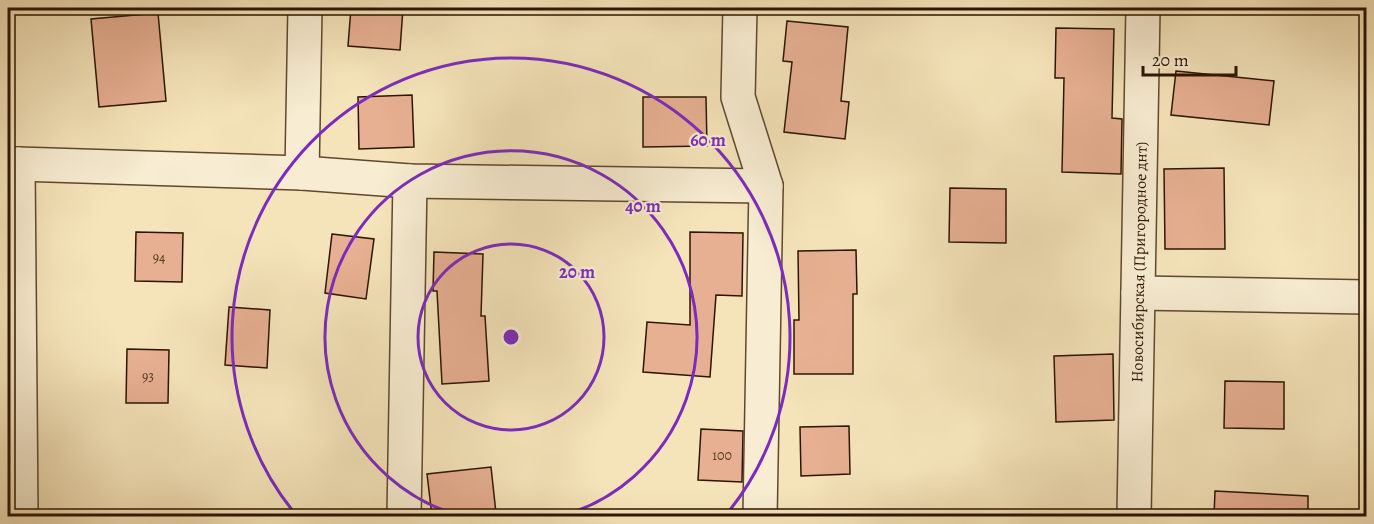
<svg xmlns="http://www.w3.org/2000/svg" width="1374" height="524" viewBox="0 0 1374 524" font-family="Alegreya,serif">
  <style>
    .building { fill: #e7b092; stroke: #2c1400; stroke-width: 1.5 }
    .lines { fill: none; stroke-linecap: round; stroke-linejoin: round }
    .minor-casing { stroke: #5e482e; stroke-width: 36 }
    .minor { stroke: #f8edd2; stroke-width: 33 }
    .ring { fill: none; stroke: #7b2cbf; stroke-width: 3 }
    .labels { text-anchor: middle; stroke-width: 4.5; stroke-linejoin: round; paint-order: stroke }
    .number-label { font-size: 14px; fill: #5b3b24 }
    .street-label { font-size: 16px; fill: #2c1400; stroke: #f8edd2 }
    .centre { fill: #7b2cbf; stroke: #f8edd2; stroke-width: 3 }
    .ring-label { font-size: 18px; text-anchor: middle; font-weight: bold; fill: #7b2cbf; stroke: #f8edd2; stroke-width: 4.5; stroke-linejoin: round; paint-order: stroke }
  </style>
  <rect width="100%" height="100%" fill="#f5e4ba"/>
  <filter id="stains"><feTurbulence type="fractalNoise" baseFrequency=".00333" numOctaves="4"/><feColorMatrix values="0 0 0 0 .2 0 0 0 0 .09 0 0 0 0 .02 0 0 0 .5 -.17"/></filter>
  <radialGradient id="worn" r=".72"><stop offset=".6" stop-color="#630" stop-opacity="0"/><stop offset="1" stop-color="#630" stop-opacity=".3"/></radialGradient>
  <path class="building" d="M351 8H403L400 50 348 46Z
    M158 13 166 101 99 107 91 19Z
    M787 21 848 27 841 101 849 102 845 139 784 132 792 62 783 61Z
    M1056 28 1114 29 1112 118 1122 119 1121 174 1062 172 1064 78H1055Z
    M1176 71 1274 81 1269 125 1171 115Z
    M412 95 414 147 359 149 358 97Z
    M643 97H706L707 146 643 147Z
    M1224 168 1225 249H1165L1164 169Z
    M950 188 1006 189V243L949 242Z
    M136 232 183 233 182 282 135 281Z
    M690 232 743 233 742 296 716 295 710 377 643 372 647 322 690 325Z
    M332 234 374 239 366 299 325 293Z
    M856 250 857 294H853V374H794V320H799L798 251Z
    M434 252 483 254 481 316H485L489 381 442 384 437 291H433Z
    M229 307 270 310 267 368 225 365Z
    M127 349 169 350 168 403H126Z
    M1113 354 1114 420 1056 422 1054 356Z
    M1225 381 1284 382V429L1224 428Z
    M849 426 850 474 801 476 800 427Z
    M701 429 743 431 742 482 698 480Z
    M491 467 496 513 461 516H432L427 474Z
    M1215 491 1308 496V516H1214Z"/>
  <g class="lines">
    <g class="minor-casing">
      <g id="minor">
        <path d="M740 8 738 97 766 186 760 516"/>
        <path d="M18 164 21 516"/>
        <path d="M8 170 18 164 302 173 410 181 766 186"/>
        <path d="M302 173 305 8"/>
        <path d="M1138 293 1366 297"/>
        <path d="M404 516 410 181"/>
        <path id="s1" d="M1134 516 1143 8"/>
      </g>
    </g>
    <use href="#minor" class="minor"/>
  </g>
  <g class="ring">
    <circle cx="511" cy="337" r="93"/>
    <path d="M461 516A186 186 0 1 1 561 516"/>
    <path d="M297 516A279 279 0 1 1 725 516"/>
  </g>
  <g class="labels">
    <g class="number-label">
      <text x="159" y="262">94</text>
      <text x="148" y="381">93</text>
      <text x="722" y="460">100</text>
    </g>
    <g class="street-label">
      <text dy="6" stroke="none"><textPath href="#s1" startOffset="254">Новосибирская (Пригородное днт)</textPath></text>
    </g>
  </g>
  <circle cx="511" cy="337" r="9" class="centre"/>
  <g class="ring-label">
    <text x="708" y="146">60 m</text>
    <text x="643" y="212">40 m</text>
    <text x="577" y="278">20 m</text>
  </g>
  <rect width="1374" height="524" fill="none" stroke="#f5e4ba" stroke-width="30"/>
  <rect x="9" y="9" width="1356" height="506" fill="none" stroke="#2c1400" stroke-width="3"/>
  <rect x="15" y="15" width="1344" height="494" fill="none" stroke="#2c1400" stroke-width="1.5"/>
  <path d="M1143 66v9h93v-9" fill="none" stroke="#2c1400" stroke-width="3"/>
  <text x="1152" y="66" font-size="18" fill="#2c1400" stroke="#f8edd2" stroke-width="4.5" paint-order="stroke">20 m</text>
  <rect width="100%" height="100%" filter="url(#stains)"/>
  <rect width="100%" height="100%" fill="url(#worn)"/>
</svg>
